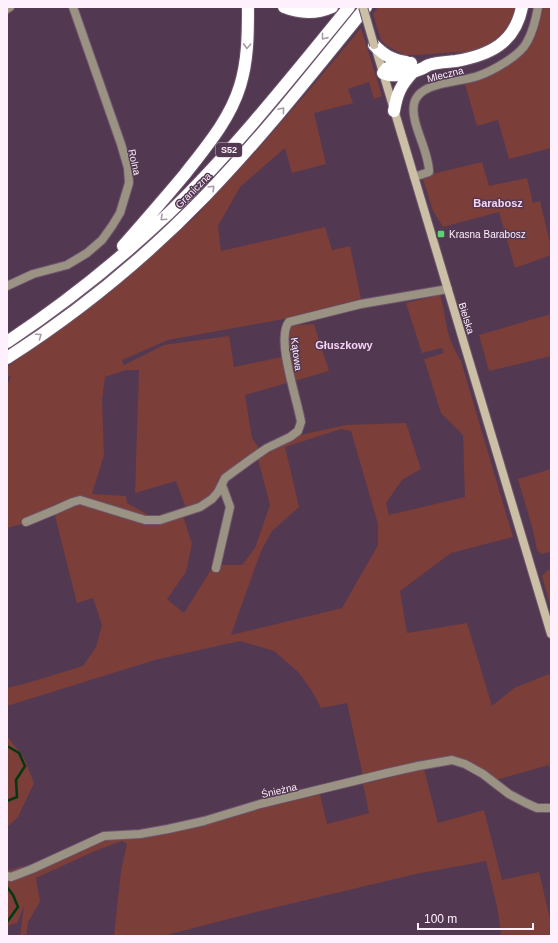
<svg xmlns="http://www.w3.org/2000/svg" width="558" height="943" viewBox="0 0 558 943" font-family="Helvetica,sans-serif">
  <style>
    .green { fill: #7b3e38; fill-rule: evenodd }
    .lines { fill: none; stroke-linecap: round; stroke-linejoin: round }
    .stream { stroke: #043811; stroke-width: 2.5 }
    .street-casing { stroke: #6e556d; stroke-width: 10 }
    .secondary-casing { stroke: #6e556d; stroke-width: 10 }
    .highway-casing { stroke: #6e556d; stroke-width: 14 }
    .street { stroke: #9a9383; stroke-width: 8 }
    .secondary { stroke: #cbc0a6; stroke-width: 8 }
    .highway { stroke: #fff; stroke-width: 12 }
    .secondary-bridge-casing { stroke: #6e556d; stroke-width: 10; stroke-linecap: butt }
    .secondary-bridge { stroke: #cbc0a6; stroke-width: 8 }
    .oneway { stroke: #a99ca8 }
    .poi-dot { fill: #59d56f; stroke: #533852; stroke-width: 1.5 }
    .labels { text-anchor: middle; stroke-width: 3; stroke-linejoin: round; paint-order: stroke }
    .shield { fill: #533852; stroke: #cbb9ca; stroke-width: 1 }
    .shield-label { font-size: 9px; font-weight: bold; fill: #fef0fd }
    .street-label { font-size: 10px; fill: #fef0fd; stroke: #533852 }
    .poi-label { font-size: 10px; fill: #fef0fd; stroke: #533852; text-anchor: start }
    .neighbourhood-label { font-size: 11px; font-weight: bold; fill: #f5d4f4; stroke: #533852 }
  </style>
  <rect width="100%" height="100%" fill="#533852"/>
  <path class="green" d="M355 7H360C309 68 261 132 205 189 175 219 144 248 112 275 78 303 43 328 7 352V347L123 261Z
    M378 7H516L515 13 507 29 491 44 473 51 416 55H405L387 46 381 40 373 14Z
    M543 7H551V148L509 159 498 120 477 126 465 84 504 69 530 46Z
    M361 28 382 96 374 99 369 82 348 89 353 103 314 113 326 164 292 173 285 148 240 187 218 226 221 251 325 227 332 250 350 246 361 299 284 319 168 340 122 360 124 365 164 345 229 336 234 367 282 357 283 326 314 324 329 371 245 395 252 438 259 448 219 479 214 493 207 498 186 508 176 481 135 493 139 370H126L105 377 102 400 104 455 92 494 126 496 127 503 152 517 181 509 192 544 186 572 167 599 184 613 214 565H242L255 548 270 505 258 459 301 435 345 425 406 423 421 469 402 480 386 503 389 515 465 497 463 435 441 413 424 359 444 353 442 348 422 353 406 303 440 295C445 310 445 326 451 341 453 348 458 355 461 361L513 537 451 553 400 591 407 633 467 623 492 706 514 688 549 674 551 679V772L549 765 496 780 475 766 451 755 363 776 347 703 321 708 312 691 299 673 274 651 240 641 155 660 7 706V688L27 683 83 666 96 647 102 625 93 598 77 603 55 516 88 496 21 524 7 528V383L9 382 11 375 7 377V367L63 328 125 279 195 217 260 147 310 89ZM341 429 351 431 378 524V545L342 608 231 635 261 551 272 531 299 507 285 447Z
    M482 162 489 186 527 178 533 203 540 201 551 247V255L515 268 499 212 443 227 433 211 423 179 428 175Z
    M551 314V356L489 371 479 335Z
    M551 469V552L541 554 537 550 533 530 518 479Z
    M551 569V608L542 576 547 571Z
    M7 736 24 758 34 783 18 817 7 827Z
    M424 769 438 823 484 810 502 880 539 872 551 923V936H501L498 911 486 861 416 874 252 913 163 936H114L121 871 127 844 122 841 95 851 36 878 40 902 28 922 26 936H20L24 906 17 923 7 926V869L11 870 22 866 23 876 108 838 211 821 320 794 327 824 369 813 363 784Z"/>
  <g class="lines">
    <path class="stream" d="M7 746 19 753 25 766 16 780 17 797 7 801
      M7 887 13 895 18 907 7 922"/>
    <g class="street-casing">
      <path id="street" d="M7 9 10 7
        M414 177 429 172C429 150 410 123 414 104 419 81 459 83 478 76 492 71 520 56 527 42 533 31 536 19 538 7
        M7 286 33 274 67 265 87 253 102 240 112 226 120 213 129 183 128 168 121 144 73 7
        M26 522 55 510 73 502 80 500 145 520H160L200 507 212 499 218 492 225 478 251 459 267 448 290 437 298 431 301 422C298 401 275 338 289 322L361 304 448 289
        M216 568 230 507 222 485
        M7 876 11 877 32 869 104 836 140 834 168 829 204 821 260 804 387 773 418 766 452 760 465 764 483 774 509 794 526 803 537 808H551"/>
    </g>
    <g class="secondary-casing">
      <path id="secondary" d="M375 46 551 634"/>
    </g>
    <g class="highway-casing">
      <path id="highway" d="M284 7C299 13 316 14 332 7
        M374 45C384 55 392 60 406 62
        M411 63 387 68 383 73C394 78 410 74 421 69 424 68 426 66 429 65 437 62 448 62 456 61 490 55 515 43 522 7
        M394 111C397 93 401 85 413 72
        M123 246C144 222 165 198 185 174 206 147 230 119 240 86 248 60 248 34 248 7
        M7 342C64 304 118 261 168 214 234 150 291 78 349 7
        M7 358C79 312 146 257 205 196 263 136 314 71 366 7"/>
    </g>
    <use href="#street" class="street"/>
    <use href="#secondary" class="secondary"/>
    <use href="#highway" class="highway"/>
    <g class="secondary-bridge-casing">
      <path id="secondary-bridge" d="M363 7 374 45"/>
    </g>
    <use href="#secondary-bridge" class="secondary-bridge"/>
  </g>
  <defs><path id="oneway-chevron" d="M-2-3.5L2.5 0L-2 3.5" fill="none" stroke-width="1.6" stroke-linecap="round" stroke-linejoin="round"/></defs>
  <g class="oneway">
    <use href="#oneway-chevron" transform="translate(324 37) rotate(129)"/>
    <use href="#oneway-chevron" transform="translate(247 46) rotate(93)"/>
    <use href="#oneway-chevron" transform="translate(282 110) rotate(-50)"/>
    <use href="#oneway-chevron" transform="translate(212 188) rotate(-46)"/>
    <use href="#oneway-chevron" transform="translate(163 218) rotate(137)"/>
    <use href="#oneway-chevron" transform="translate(39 336) rotate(-35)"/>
  </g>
  <rect class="poi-dot" x="437" y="230" width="8" height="8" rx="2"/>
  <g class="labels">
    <rect class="shield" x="216" y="143" width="26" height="14" rx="3"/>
    <g class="shield-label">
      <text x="229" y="153">S52</text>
    </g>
    <g class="street-label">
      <text transform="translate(445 74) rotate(-14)" y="4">Mleczna</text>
      <text transform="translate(135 162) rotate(78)" y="4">Rolna</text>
      <text transform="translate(193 190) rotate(-45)" y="4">Graniczna</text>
      <text transform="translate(467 318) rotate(73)" y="4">Bielska</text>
      <text transform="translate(297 354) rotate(82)" y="4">Kątowa</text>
      <text transform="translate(279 790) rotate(-13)" y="4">Śnieżna</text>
    </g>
    <g class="poi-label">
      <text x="449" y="238">Krasna Barabosz</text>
    </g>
    <g class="neighbourhood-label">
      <text x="498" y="207">Barabosz</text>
      <text x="344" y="349">Głuszkowy</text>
    </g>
  </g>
  <rect width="558" height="943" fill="none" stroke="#fef0fd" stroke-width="16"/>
  <path d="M418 923v6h115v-6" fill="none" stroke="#fef0fd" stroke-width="2"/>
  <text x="424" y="923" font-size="12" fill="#fef0fd" stroke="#533852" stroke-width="3" paint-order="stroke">100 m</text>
</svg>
